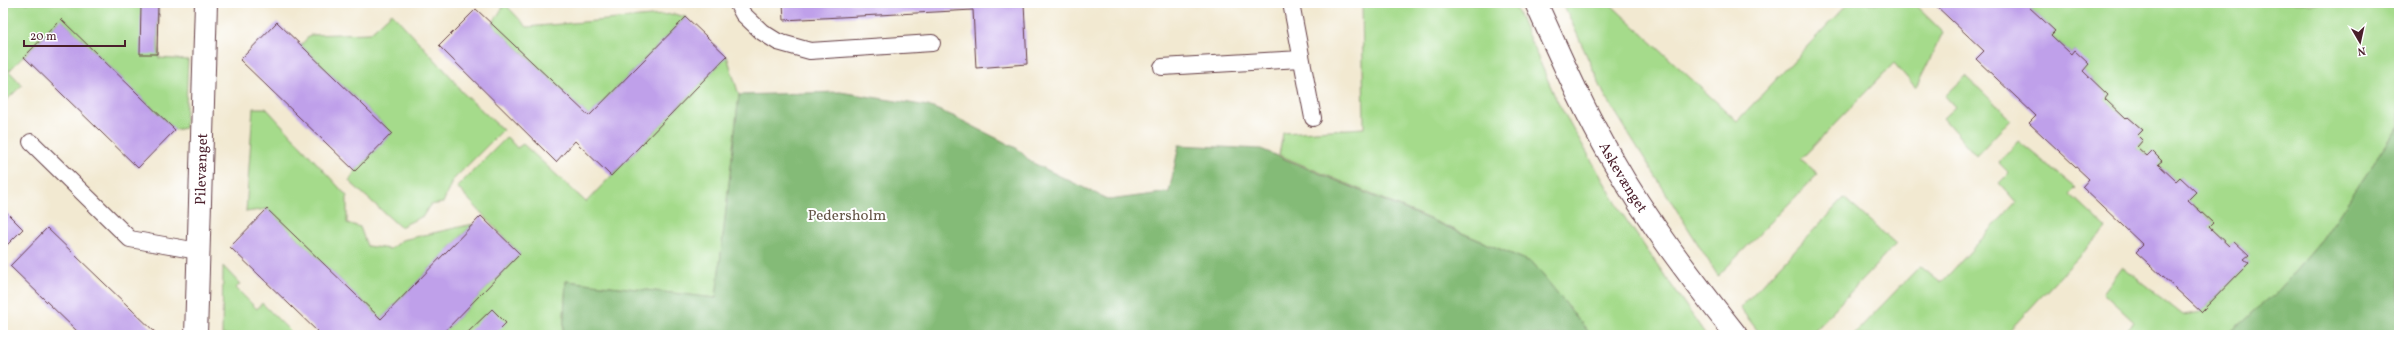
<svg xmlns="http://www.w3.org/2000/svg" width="2402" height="338" viewBox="0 0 2402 338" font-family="Vollkorn,serif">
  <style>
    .green { fill: #a5db8b; stroke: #787d5b }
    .forest { fill: #84bb77; stroke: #676d51 }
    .building { fill: #bfa0ea }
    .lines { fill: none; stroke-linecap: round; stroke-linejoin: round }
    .lane-casing { stroke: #633d44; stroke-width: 18 }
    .street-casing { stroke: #633d44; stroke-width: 24 }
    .lane { stroke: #fff; stroke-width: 16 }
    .street { stroke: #fff; stroke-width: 22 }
    .labels { text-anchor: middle; stroke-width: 4; stroke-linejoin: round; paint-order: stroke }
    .street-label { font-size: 15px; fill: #4a1f2b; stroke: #fff }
    .park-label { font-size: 15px; fill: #655748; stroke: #fff }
  </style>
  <rect width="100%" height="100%" fill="#fff"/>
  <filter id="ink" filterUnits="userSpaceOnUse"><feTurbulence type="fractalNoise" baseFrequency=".025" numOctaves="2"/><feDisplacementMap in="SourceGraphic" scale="8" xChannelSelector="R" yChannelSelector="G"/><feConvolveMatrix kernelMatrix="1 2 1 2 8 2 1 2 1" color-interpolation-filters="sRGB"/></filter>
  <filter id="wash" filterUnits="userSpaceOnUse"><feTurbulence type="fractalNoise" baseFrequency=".012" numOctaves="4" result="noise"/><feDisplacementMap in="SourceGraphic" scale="16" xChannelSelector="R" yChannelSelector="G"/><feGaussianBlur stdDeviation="0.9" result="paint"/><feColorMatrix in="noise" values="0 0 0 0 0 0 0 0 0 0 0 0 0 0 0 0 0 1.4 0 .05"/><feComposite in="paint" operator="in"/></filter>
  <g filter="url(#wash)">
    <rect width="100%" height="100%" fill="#f2e9d1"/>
    <path class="green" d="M3 3H158L159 58 188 60 185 128 175 130 61 19 9 71 22 85 3 104Z
      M1362 3H1514L1557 101 1625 218 1706 335H1591L1533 263 1279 155 1283 133 1364 128Z
      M1563 3H1609L1737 121 1848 3H1913L1943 32 1916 88 1894 63 1801 159 1818 174 1718 276 1604 94Z
      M2033 3H2399V126L2322 240 2280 289 2227 335H2122L2134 322 2103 293 2122 267 2183 315 2201 312 2249 263 2244 259 2249 254 2234 241 2229 246 2209 227 2213 222 2188 200 2195 192 2180 177 2176 181 2158 164 2161 161 2152 151 2147 156 2137 147 2143 140 2138 135 2143 130 2129 117 2126 119 2105 99 2108 95 2083 71 2074 50 2071 54 2051 35 2055 31 2029 7Z
      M505 4 527 27 674 14 686 17 589 116 492 24Z
      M392 13 452 78 461 91 503 130 452 181 443 203 430 205 423 216 400 227 349 181 355 171 392 133 301 45 310 35 370 33Z
      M727 56 739 95 716 298 566 281 563 335H441L520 254 457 187 507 137 517 148 523 144 586 202Z
      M1966 76 2011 119 1976 156 1943 118 1955 107 1945 96Z
      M253 108H266L347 196V223L360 227 367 246 390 249 402 240 473 224 381 319 267 209 246 212Z
      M2018 141 2076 188 2070 194 2106 228 2005 335H1853L1920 266 1941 283 2016 202 1999 183 2009 173 1999 163Z
      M1844 198 1896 244 1810 335H1761L1740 308Z
      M223 266 240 284 236 288 257 309 262 303 290 331 286 335H222Z"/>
    <path class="forest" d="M840 92 928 106 953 116 1018 149 1031 162 1109 200 1169 192 1179 145 1261 149 1533 263 1591 335H563L566 281 716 298 739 95Z
      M2399 126V335H2227L2280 289 2322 240Z"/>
    <g id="blocks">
      <path class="building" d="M783 3H1024L1027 64 976 68 973 10 784 20Z
        M1933 3H2033L2029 7 2055 31 2051 35 2071 54 2074 50 2089 64 2083 71 2108 95 2105 99 2126 119 2128 117 2143 130 2138 135 2143 140 2137 147 2147 156 2152 151 2162 161 2158 164 2176 181 2180 177 2196 192 2188 200 2213 223 2209 227 2229 246 2234 241 2249 255 2244 259 2249 263 2201 312 2136 252 2143 245 2082 187 2089 179 2029 123 2036 116 1976 59 1984 51Z
        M141 5H158L157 54H140Z
        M476 9 589 116 686 17 727 56 611 176 575 141 556 162 439 46Z
        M61 19 175 130 138 168 24 57Z
        M277 22 392 133 355 171 240 60Z
        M3 209 23 229 3 249Z
        M267 209 381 319 481 216 520 254 441 335H321L230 247Z
        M47 228 158 335H81L10 266Z
        M492 309 506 323 494 335H465Z"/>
    </g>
  </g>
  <g filter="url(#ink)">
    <use href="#blocks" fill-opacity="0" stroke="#633d44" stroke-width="1"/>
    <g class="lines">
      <g class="lane-casing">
        <path id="lane" d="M737 3 743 14 762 32 778 42 810 51 932 43
          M1291 3 1313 118
          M1162 67 1301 59
          M31 142 130 239 198 251"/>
      </g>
      <g class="street-casing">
        <g id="street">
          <path id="s1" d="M1536 3C1560 56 1583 109 1612 159 1647 221 1692 279 1736 335"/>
          <path id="s2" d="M196 335 206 3"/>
        </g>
      </g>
      <use href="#lane" class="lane"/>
      <use href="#street" class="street"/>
    </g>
  </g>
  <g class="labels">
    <g class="street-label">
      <text dy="5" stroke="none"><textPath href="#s2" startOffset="166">Pilevænget</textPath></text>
      <text dy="5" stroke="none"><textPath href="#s1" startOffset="195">Askevænget</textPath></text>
    </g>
    <g class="park-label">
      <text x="847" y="220">Pedersholm</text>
    </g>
  </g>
  <rect width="2402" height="338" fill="none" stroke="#fff" stroke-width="16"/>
  <g transform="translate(2360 42) rotate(171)" stroke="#ffffff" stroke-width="3" paint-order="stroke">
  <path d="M0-3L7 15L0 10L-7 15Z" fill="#4a1f2b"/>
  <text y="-6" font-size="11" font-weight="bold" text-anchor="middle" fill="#4a1f2b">N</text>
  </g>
  <path d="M24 40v6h101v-6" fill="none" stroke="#4a1f2b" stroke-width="2"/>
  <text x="30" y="40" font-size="12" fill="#4a1f2b" stroke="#ffffff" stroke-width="3" paint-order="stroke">20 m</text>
</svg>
